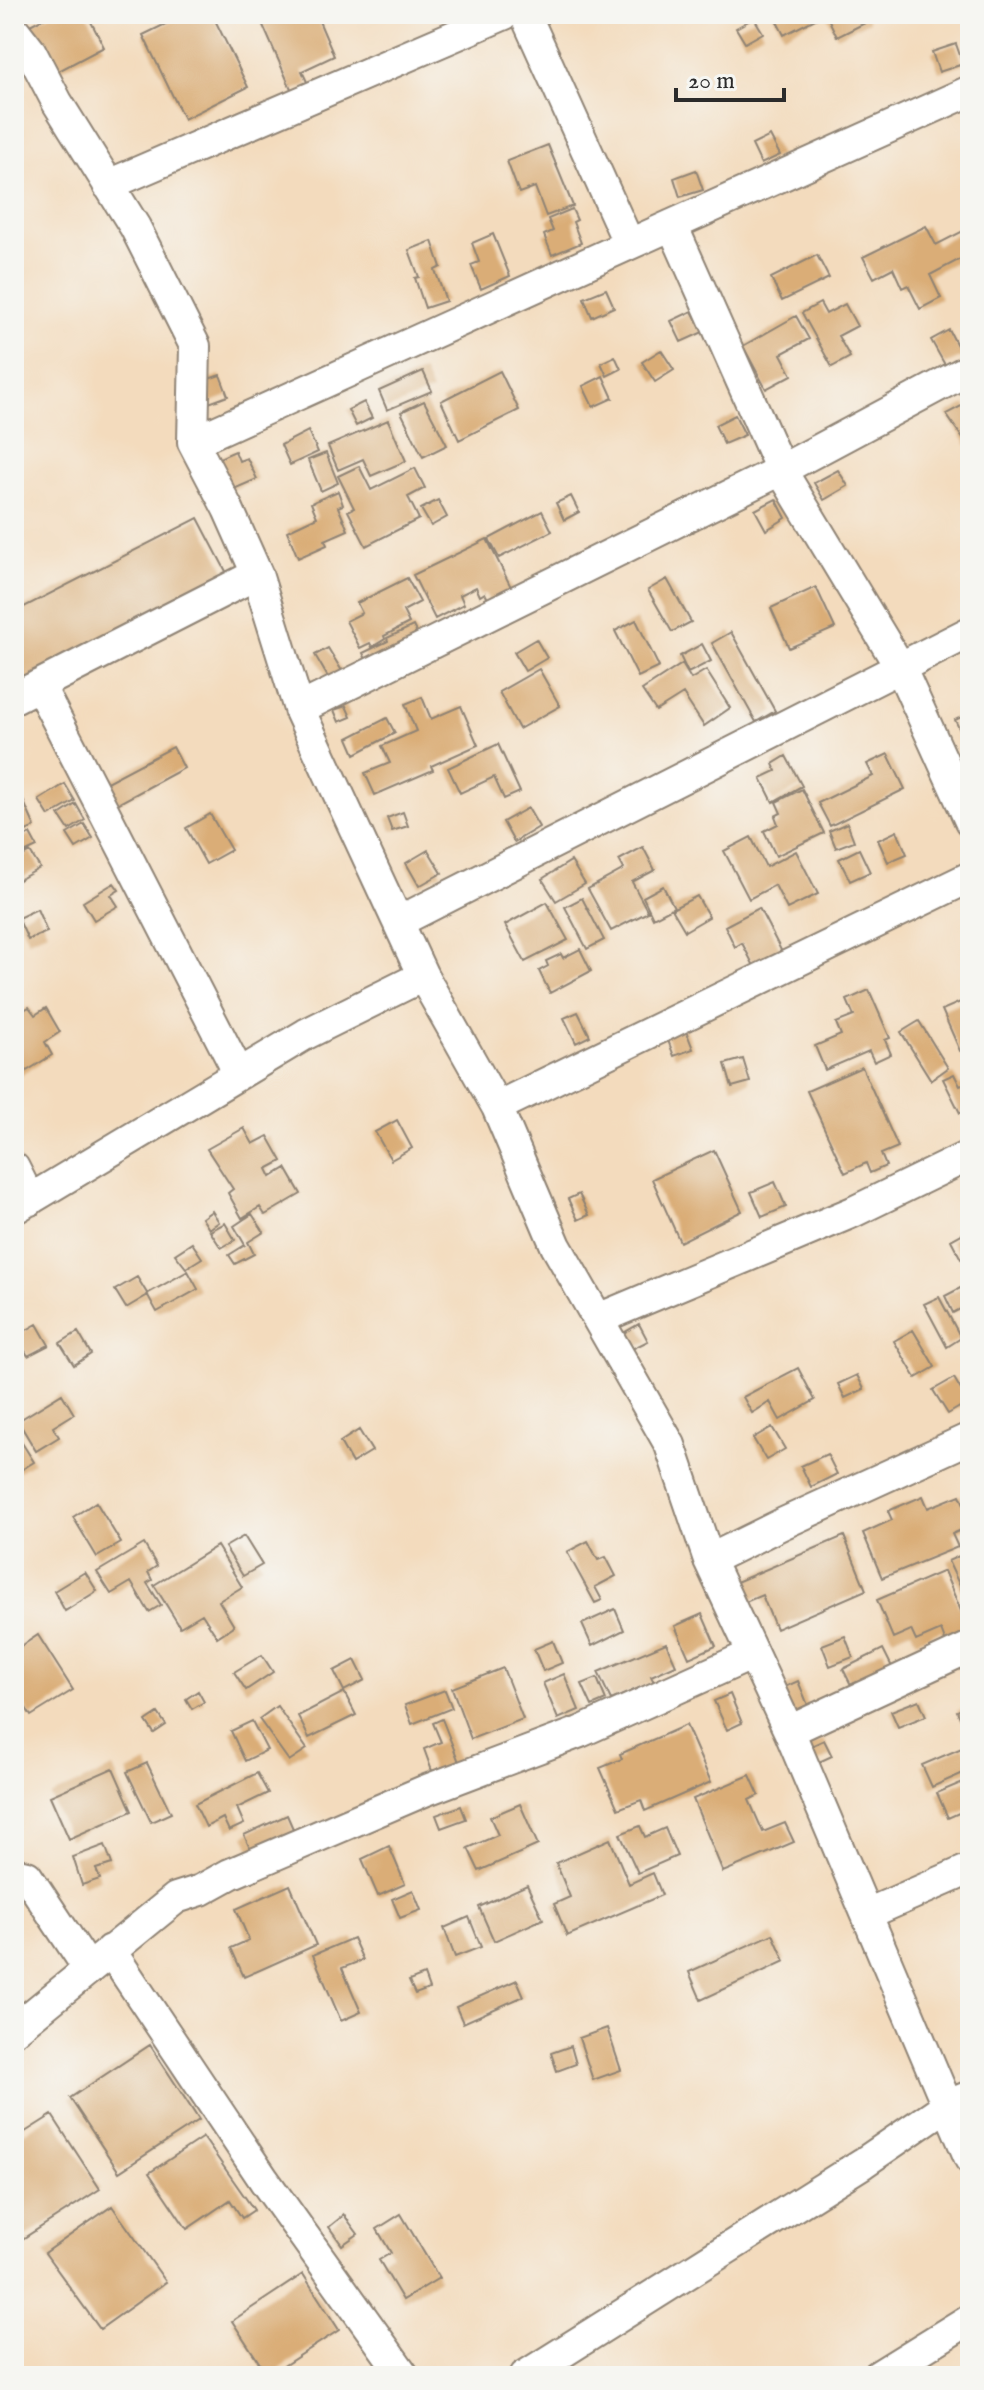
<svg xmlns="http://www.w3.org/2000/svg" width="984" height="2390" viewBox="0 0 984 2390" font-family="'IM FELL English',serif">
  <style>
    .building { fill: #daad77 }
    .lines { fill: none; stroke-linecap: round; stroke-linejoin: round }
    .street-casing { stroke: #8f8374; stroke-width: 34 }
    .street { stroke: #fff; stroke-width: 30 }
  </style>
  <rect width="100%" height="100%" fill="#f6f6f2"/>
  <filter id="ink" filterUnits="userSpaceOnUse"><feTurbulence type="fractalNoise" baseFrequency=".0125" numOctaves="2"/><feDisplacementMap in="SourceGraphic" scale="16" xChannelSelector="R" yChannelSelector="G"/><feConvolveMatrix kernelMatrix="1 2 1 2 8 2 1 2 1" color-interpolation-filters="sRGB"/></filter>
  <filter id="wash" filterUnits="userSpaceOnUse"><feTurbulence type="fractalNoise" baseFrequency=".006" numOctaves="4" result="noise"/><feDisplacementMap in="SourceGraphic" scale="32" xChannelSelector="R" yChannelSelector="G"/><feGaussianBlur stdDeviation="1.8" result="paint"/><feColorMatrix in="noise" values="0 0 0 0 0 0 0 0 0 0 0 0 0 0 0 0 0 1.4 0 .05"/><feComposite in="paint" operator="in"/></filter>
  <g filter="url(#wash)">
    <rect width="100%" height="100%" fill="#f3dbbd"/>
    <g id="blocks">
      <path class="building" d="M51 14H87L104 47 53 74 28 26Z
        M186 14H212L248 87 184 119 143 35Z
        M258 14H334L319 21 334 56 302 71 308 84 292 91Z
        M773 14H825L784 35Z
        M826 14H866L869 21 837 37Z
        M754 18 763 33 745 43 736 28Z
        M956 44 963 64 939 72 932 52Z
        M770 136 780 155 761 164 752 145Z
        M548 145 573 206 546 216 535 187 519 193 507 161Z
        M696 170 703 190 680 197 674 178Z
        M572 209 577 220 573 222 581 243 552 255 544 235 553 231 548 219Z
        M926 226 936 245 963 231 970 245V254L930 275 941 298 920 309 908 285 902 288 893 268 874 278 863 257Z
        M493 234 510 276 481 289 471 265 479 262 472 243Z
        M432 241 441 267 435 270 446 301 425 308 415 278 419 277 409 250Z
        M817 255 829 278 782 301 771 278Z
        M606 289 614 307 592 317 584 298Z
        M820 303 826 314 845 304 857 326 838 336 850 357 832 367 802 313Z
        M692 311 703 332 681 342 671 321Z
        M796 316 809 339 781 354 792 375 766 389 743 346Z
        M949 330 963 357 945 365 931 340Z
        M661 350 674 370 655 382 642 362Z
        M615 356 621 369 607 376 601 363Z
        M423 371 432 391 387 410 379 391Z
        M500 371 519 410 459 440 441 401Z
        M220 375 228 396 209 403 200 382Z
        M603 376 613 398 593 407 583 386Z
        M424 401 447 445 423 457 401 412Z
        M364 402 372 418 356 426 348 410Z
        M965 404 970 414V445L968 446 946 414Z
        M735 415 745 435 724 444 715 425Z
        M388 420 406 461 371 476 363 459 338 470 328 446Z
        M308 431 318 452 290 465 281 445Z
        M235 451 239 461 247 458 257 479 220 495 206 464Z
        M326 453 338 483 321 491 308 460Z
        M359 466 371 490 415 468 425 488 408 497 419 519 366 546 348 511 354 508 338 476Z
        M838 470 848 486 824 500 814 483Z
        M338 491 343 505 338 507 348 530 325 540 327 545 298 558 287 531 317 517 311 503Z
        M571 496 579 512 564 520 556 503Z
        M776 499 786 518 766 530 755 510Z
        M438 500 447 517 431 526 421 509Z
        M542 511 552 531 499 558 489 539Z
        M198 518 230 579 14 690V612Z
        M487 539 516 597 493 610 485 593 480 596 476 587 460 595 464 604 435 619 413 575Z
        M407 578 420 602 403 611 409 623 384 636 385 639 372 647 370 643 360 648 346 621 362 613 357 603Z
        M667 579 691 622 672 632 648 590Z
        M816 587 835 628 789 648 771 608Z
        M636 620 659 667 638 677 615 631Z
        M413 626 422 644 371 670 363 653 388 641 387 638Z
        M731 632 775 711 756 722 712 643Z
        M536 639 547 658 525 671 514 652Z
        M702 644 711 661 688 673 680 656Z
        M328 648 342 671 329 679 315 655Z
        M682 664 691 679 706 670 730 708 704 726 683 694 656 711 642 690Z
        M539 669 560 706 519 729 499 692Z
        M422 697 431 719 461 706 478 745 431 766 433 770 375 795 365 773 390 763 382 746 416 731 405 704Z
        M346 706 351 717 339 722 334 710Z
        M970 713V741L966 743 955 720Z
        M387 718 395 733 355 754 348 738Z
        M498 744 520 792 504 799 494 777 460 793 448 768Z
        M173 747 184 768 112 807 101 785Z
        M888 754 905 789 830 826 818 803 873 776 867 764Z
        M786 756 802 786 773 802 761 778 776 771 773 764Z
        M65 784 75 801 49 816 39 800Z
        M802 789 824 833 776 856 764 831 778 824 775 816 781 813 776 802Z
        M23 800 35 827 17 835 14 828V804Z
        M76 804 85 820 69 830 59 815Z
        M528 808 539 827 514 842 503 822Z
        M403 812 408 826 392 831 387 818Z
        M210 814 231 850 206 864 186 828Z
        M847 823 854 841 836 848 829 831Z
        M84 824 93 838 76 848 67 834Z
        M897 831 907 854 888 862 878 840Z
        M30 834 37 847 24 853 18 840Z
        M751 837 766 867 796 851 818 894 787 909 775 885 749 899 724 851Z
        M643 847 655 870 632 882 648 912 611 931 588 889 624 869 619 860Z
        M859 849 870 872 850 881 839 859Z
        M428 850 442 873 419 886 406 863Z
        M30 852 40 868 15 882 14 861Z
        M571 861 585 884 556 901 542 879Z
        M114 883 119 890 111 895 118 906 94 920 83 902Z
        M663 886 674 907 653 918 643 897Z
        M697 896 709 917 685 931 672 909Z
        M582 898 604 940 587 949 565 907Z
        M547 902 568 940 525 962 505 925Z
        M759 908 784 956 756 970 742 943 735 947 725 926Z
        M37 909 47 932 28 940 18 918Z
        M580 949 591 971 550 993 539 971 548 966 546 961 561 954 563 958Z
        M869 990 890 1038 885 1040 891 1054 874 1062 869 1051 825 1070 815 1046 841 1035 836 1023 854 1016 847 1000Z
        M965 1000 970 1011V1054L967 1048 960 1051 942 1010Z
        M29 1007 35 1015 46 1008 60 1032 45 1042 52 1055 14 1079V1016Z
        M578 1012 590 1036 576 1043 564 1018Z
        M919 1021 948 1068 931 1080 901 1032Z
        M685 1028 693 1049 674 1056 666 1035Z
        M743 1059 750 1082 732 1087 725 1064Z
        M862 1067 898 1147 881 1154 886 1166 870 1173 866 1163 845 1173 807 1091Z
        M954 1074 960 1086 970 1082V1108L960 1113 943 1079Z
        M397 1120 412 1148 391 1160 375 1132Z
        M244 1128 253 1144 268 1136 282 1161 267 1169 271 1177 286 1168 301 1194 265 1215 260 1207 242 1218 228 1193 233 1189 207 1149Z
        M714 1150 742 1211 680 1242 652 1179Z
        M775 1182 786 1207 762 1217 751 1192Z
        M579 1194 589 1215 578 1220 568 1199Z
        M212 1211 219 1222 209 1229 202 1218Z
        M252 1214 264 1232 248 1242 254 1254 235 1264 229 1255 245 1245 234 1226Z
        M225 1223 235 1240 221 1248 210 1231Z
        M969 1230 970 1255 961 1259 951 1240Z
        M192 1243 202 1258 186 1268 175 1254Z
        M188 1271 198 1289 157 1312 147 1294Z
        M137 1277 148 1295 126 1308 115 1290Z
        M970 1283V1304L953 1313 945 1296Z
        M939 1297 961 1338 947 1347 924 1304Z
        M37 1324 49 1345 28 1356 16 1336Z
        M639 1324 648 1341 630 1350 622 1334Z
        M913 1330 935 1367 916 1378 894 1341Z
        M78 1332 91 1354 74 1365 60 1343Z
        M798 1368 815 1400 780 1420 770 1402 752 1413 743 1397Z
        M857 1375 864 1389 845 1398 838 1384Z
        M954 1378 968 1402 948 1414 933 1390Z
        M62 1394 74 1414 53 1427 59 1437 36 1451 18 1421Z
        M772 1427 785 1449 766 1460 753 1438Z
        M359 1430 372 1451 352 1463 340 1442Z
        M17 1435 34 1462 16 1473 14 1469V1437Z
        M827 1454 837 1474 811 1487 801 1466Z
        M960 1495 970 1518V1526L952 1534 958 1547 882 1578 863 1533 892 1520 888 1511 923 1496 928 1508Z
        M96 1502 121 1543 97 1557 73 1517Z
        M244 1536 262 1565 243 1576 225 1547Z
        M844 1536 866 1590 776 1629 762 1595 736 1606 727 1586Z
        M588 1541 598 1560 606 1557 616 1576 595 1587 602 1600 595 1603 567 1552Z
        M144 1544 157 1566 148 1572 152 1580 147 1583 161 1605 149 1612 131 1582 111 1594 97 1572Z
        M217 1546 242 1587 219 1601 234 1626 217 1637 202 1614 180 1627 154 1585Z
        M970 1551V1607L948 1561Z
        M944 1571 970 1632 946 1643 941 1630 916 1641 911 1630 893 1638 877 1600Z
        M85 1572 97 1591 65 1611 54 1591Z
        M615 1609 624 1630 592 1646 582 1624Z
        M702 1614 716 1646 689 1658 675 1626Z
        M38 1635 73 1690 31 1716 14 1689V1651Z
        M845 1636 853 1657 830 1666 822 1645Z
        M553 1641 562 1663 543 1671 534 1649Z
        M666 1643 676 1665 651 1676 654 1682 611 1700 598 1672Z
        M883 1649 892 1667 852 1687 843 1669Z
        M262 1655 273 1672 246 1690 234 1672Z
        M355 1660 365 1680 344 1691 334 1671Z
        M503 1668 523 1719 471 1739 452 1688Z
        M564 1674 579 1710 558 1719 543 1683Z
        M597 1678 606 1700 592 1706 582 1684Z
        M798 1681 810 1710 792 1718 780 1689Z
        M445 1690 452 1708 412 1724 405 1705Z
        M198 1691 204 1702 192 1709 186 1699Z
        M344 1692 356 1715 309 1738 298 1716Z
        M730 1694 742 1723 727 1730 714 1701Z
        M919 1700 926 1716 898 1727 891 1711Z
        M277 1706 307 1749 289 1761 259 1719Z
        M970 1706V1734L968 1735 957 1711Z
        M158 1713 166 1725 154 1733 146 1721Z
        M442 1719 459 1762 432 1771 424 1749 441 1742 433 1723Z
        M252 1721 267 1750 245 1761 231 1731Z
        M686 1725 711 1782 645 1811 641 1800 618 1809 600 1768 622 1759 620 1754Z
        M824 1740 832 1756 806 1768 798 1752Z
        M964 1747 970 1761V1770L932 1787 922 1765Z
        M147 1763 171 1813 151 1822 127 1772Z
        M113 1768 132 1811 69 1839 50 1796Z
        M257 1773 268 1793 237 1808 244 1824 229 1831 223 1818 206 1827 195 1804Z
        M750 1775 759 1795 749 1800 763 1832 785 1823 794 1842 723 1872 693 1799Z
        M970 1779V1808L948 1818 937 1793Z
        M520 1804 538 1845 479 1871 468 1848 498 1835 490 1817Z
        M461 1806 466 1819 441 1828 436 1815Z
        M287 1815 297 1838 254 1858 244 1835Z
        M640 1826 645 1837 665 1828 677 1856 638 1873 620 1834Z
        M610 1839 629 1884 653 1873 662 1895 567 1936 554 1904 570 1897 556 1863Z
        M105 1845 112 1864 96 1869 100 1879 82 1885 73 1857Z
        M389 1846 405 1884 378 1896 362 1859Z
        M290 1885 316 1945 244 1977 231 1948 249 1940 236 1909Z
        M527 1885 543 1919 494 1941 479 1907Z
        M413 1890 421 1910 400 1918 392 1899Z
        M469 1917 481 1947 455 1957 444 1928Z
        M773 1934 785 1961 701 2000 689 1972Z
        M353 1938 363 1960 342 1968 361 2012 341 2021 313 1955Z
        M424 1975 429 1989 415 1994 409 1981Z
        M517 1980 524 1996 463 2023 456 2007Z
        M607 2028 621 2070 593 2080 579 2038Z
        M150 2045 199 2120 119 2172 70 2098Z
        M571 2046 576 2064 557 2071 551 2053Z
        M52 2115 100 2189 16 2243 14 2239V2139Z
        M203 2137 254 2210 242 2218 230 2200 187 2229 149 2173Z
        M112 2206 166 2282 100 2329 45 2253Z
        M401 2214 439 2278 403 2300 379 2260 391 2253 377 2229Z
        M344 2215 358 2234 342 2245 329 2227Z
        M303 2274 339 2330 268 2376 232 2321Z"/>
    </g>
  </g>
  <g filter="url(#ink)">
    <use href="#blocks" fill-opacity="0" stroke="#8f8374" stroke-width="2"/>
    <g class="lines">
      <g class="street-casing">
        <path id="street" d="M525 14 629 244
          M14 30 31 52 57 102 135 227 195 346 193 442 228 509 257 574 299 709 423 976 497 1107 556 1246 670 1445 709 1560 789 1731 970 2159
          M108 185 505 14
          M672 225 970 91
          M193 442 672 225 781 470 900 667 970 821
          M39 685 239 1074
          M14 698 257 574
          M299 709 781 470 970 369
          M398 922 970 632
          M497 1107 970 877
          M14 1168 30 1200
          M14 1209 306 1034 423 976
          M598 1319 853 1212 970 1155
          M709 1560 784 1523 970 1438
          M789 1731 970 1647
          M14 1873 27 1876 88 1968
          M867 1914 970 1869
          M110 1950 264 2180 404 2376
          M14 2030 176 1898 201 1890 230 1874 424 1791 580 1732 753 1654
          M525 2376 863 2163 946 2106 970 2096
          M878 2376 970 2319"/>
      </g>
      <use href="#street" class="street"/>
    </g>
  </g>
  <rect width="984" height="2390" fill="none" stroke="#f6f6f2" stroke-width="48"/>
  <path d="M676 88v12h108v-12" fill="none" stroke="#2b2b2b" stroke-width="4"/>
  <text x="688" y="88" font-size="24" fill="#2b2b2b" stroke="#f6f6f2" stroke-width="6" paint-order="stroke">20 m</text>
</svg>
